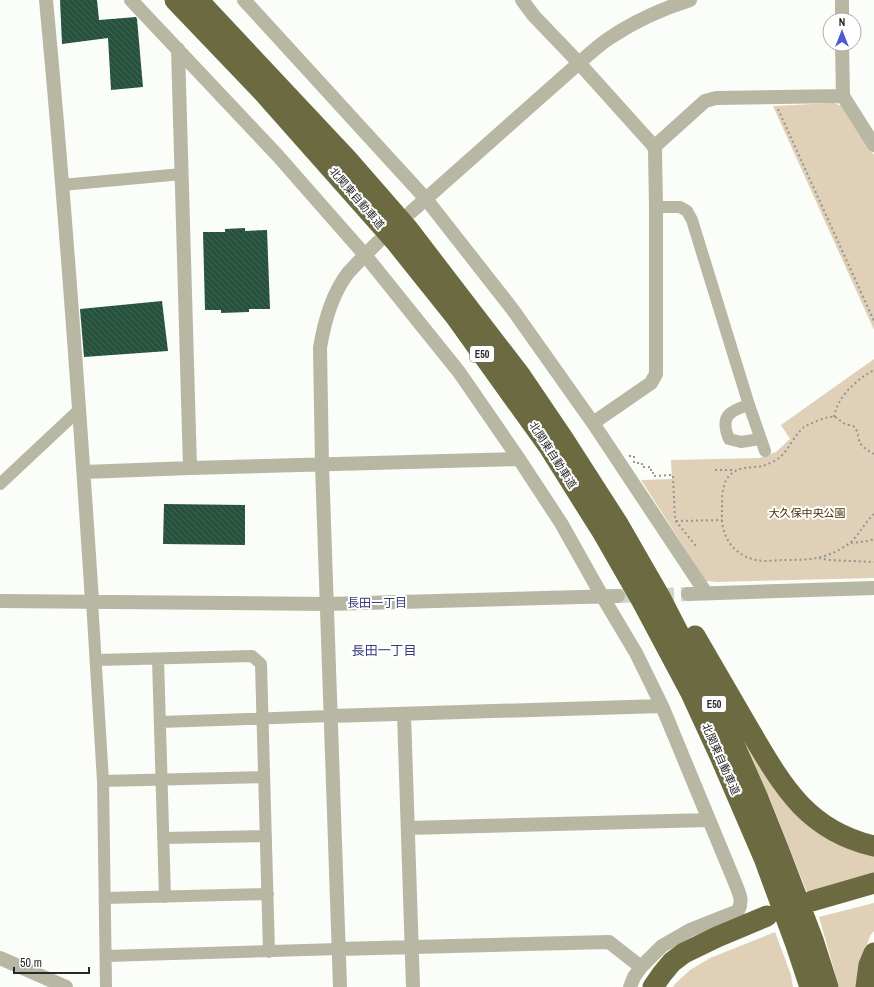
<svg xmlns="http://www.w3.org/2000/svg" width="874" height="987" viewBox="0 0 874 987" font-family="'Archivo Narrow','Noto Sans JP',sans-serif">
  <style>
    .green { fill: #e0d0b7 }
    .building { fill: url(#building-back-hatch) }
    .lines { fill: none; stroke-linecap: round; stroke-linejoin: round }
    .tertiary-tunnel { stroke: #d0d3ce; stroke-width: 14; stroke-dasharray: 14 7; stroke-linecap: butt }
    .path { stroke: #929591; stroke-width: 2; stroke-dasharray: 2 3; stroke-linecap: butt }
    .minor { stroke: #b8b7a4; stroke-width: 12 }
    .tertiary { stroke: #b8b7a4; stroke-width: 14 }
    .motorway { stroke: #6c6a40; stroke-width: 21 }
    .labels { text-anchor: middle; stroke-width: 4; stroke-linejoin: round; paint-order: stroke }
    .shield { fill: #fff; stroke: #686968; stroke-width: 1 }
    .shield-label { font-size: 10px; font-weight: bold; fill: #272927 }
    .street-label { font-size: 11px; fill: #272927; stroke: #fff }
    .park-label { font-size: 11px; fill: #4a3000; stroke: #fff }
    .neighbourhood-label { font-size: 12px; fill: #333c76; stroke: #fff }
    .quarter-label { font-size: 13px; fill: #333c76; stroke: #fff }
  </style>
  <defs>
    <pattern id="building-back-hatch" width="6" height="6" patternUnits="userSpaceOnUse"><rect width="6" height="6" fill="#25513d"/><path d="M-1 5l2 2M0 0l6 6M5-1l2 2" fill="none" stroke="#446757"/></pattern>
  </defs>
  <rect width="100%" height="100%" fill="#fafdf8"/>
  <path class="green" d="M834 103 844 107 874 155V330L773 106Z
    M874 359V578L717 582 706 581 641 480 672 479 671 460 759 458 776 452 790 439 781 425Z
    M724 702 783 794 874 851V875L808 895 770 799Z
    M874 903V931L870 936 859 970 858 987H839L819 917Z
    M775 932 791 975 793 987H673L675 984 690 970 710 958Z"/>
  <path class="building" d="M60 0H97L99 20 136 17 137 19 143 87 111 90 108 38 62 44Z
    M245 228V231L267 230 270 309H249V312L221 313V310H205L203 232H225V229Z
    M162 301 168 351 84 357 80 309Z
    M164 504 245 505V545L163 544Z"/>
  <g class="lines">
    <path class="tertiary-tunnel" d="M618 596 688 594"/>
    <path class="path" d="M778 109 874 321
      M834 417C837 397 857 379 874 370
      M874 454C869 451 863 448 860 443 858 438 858 429 853 426 851 425 847 425 845 424 841 422 838 418 835 417 829 415 809 424 804 427 803 428 800 431 799 432 792 440 788 451 779 458 775 461 768 464 763 466 752 468 740 466 731 474 722 482 722 496 722 507 722 515 721 524 724 531 728 546 741 557 756 560 765 562 776 560 786 560 808 560 825 559 844 547 859 538 862 525 874 514
      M629 456H634V462H638V464H642V467H651V473H653V476L673 475 675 520 696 546
      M715 470H735
      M676 521 722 520
      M851 543 868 541 874 539
      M819 558 828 560 874 562"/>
    <path class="minor" d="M62 185 182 174
      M656 207H680L687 211 692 220 749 405 765 451
      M749 405C728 411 720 417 729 439L741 442 760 439
      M0 484 79 410
      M92 601 103 781 106 987
      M158 659 165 897
      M96 660 252 656 261 664 269 952
      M160 722 331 716
      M103 781 264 777
      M163 838 266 836
      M105 898 268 894
      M106 956 339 949"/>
    <path class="tertiary" d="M46 0C65 200 79 401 92 601
      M131 0 278 156 365 255 459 372 519 459 561 523 602 596 636 653 662 706 736 885C740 895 743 901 738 911L690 930 662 946 641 967 634 977 630 987
      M244 0 426 199 513 310 593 423 706 593
      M522 0 534 16 579 63 651 143 654 147 655 151 656 207V374L651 383 593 423
      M842 0V20
      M842 44 843 96 874 145
      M178 49 190 468
      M654 147 705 101 716 98 843 96
      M411 212 579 63C588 55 598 46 608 39 633 22 661 9 690 0
      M84 472 190 468 519 459
      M688 594 874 588
      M0 601 327 604 618 596
      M404 714 413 987
      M331 716 662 706
      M408 828 709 820
      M339 949 609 942 641 967
      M0 958 66 987
      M340 987 322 465 320 348C324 323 332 294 348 273 358 262 368 252 378 242"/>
    <path class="motorway" d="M175 0 263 92 395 241 455 316 549 447 603 533 642 601 691 693 720 756 764 858 796 945 810 987
      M198 0 347 159 408 229 520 375 564 440 618 524 660 597 708 690 736 749 757 796 779 851 813 940 828 987
      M695 636C713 667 731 698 749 729 782 785 806 830 874 846
      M812 901 874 883
      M653 987 662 974 672 962 684 953 717 937 767 916
      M866 987 869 965 874 953"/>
  </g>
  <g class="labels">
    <g class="shield">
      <rect x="470" y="346" width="24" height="16" rx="3"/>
      <rect x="702" y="696" width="24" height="16" rx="3"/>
    </g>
    <g class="shield-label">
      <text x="482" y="358">E50</text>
      <text x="714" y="708">E50</text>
    </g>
    <g class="street-label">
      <text transform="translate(357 198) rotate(49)" y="4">北関東自動車道</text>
      <text transform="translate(553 455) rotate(57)" y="4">北関東自動車道</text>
      <text transform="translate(721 759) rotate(66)" y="4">北関東自動車道</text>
    </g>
    <g class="park-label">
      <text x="807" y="517">大久保中央公園</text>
    </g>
    <g class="neighbourhood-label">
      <text x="377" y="607">長田一丁目</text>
    </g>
    <g class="quarter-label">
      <text x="384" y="655">長田一丁目</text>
    </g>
  </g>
  <g transform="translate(842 32)"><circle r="19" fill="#ffffff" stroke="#a9a9a9"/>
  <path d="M0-3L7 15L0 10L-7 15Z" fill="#4f5ad0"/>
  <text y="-6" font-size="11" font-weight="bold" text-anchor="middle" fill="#272927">N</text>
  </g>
  <path d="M14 967v6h75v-6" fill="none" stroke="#272927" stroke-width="2"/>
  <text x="20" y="967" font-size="12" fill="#272927" stroke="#ffffff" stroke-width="3" paint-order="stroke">50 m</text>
</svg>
